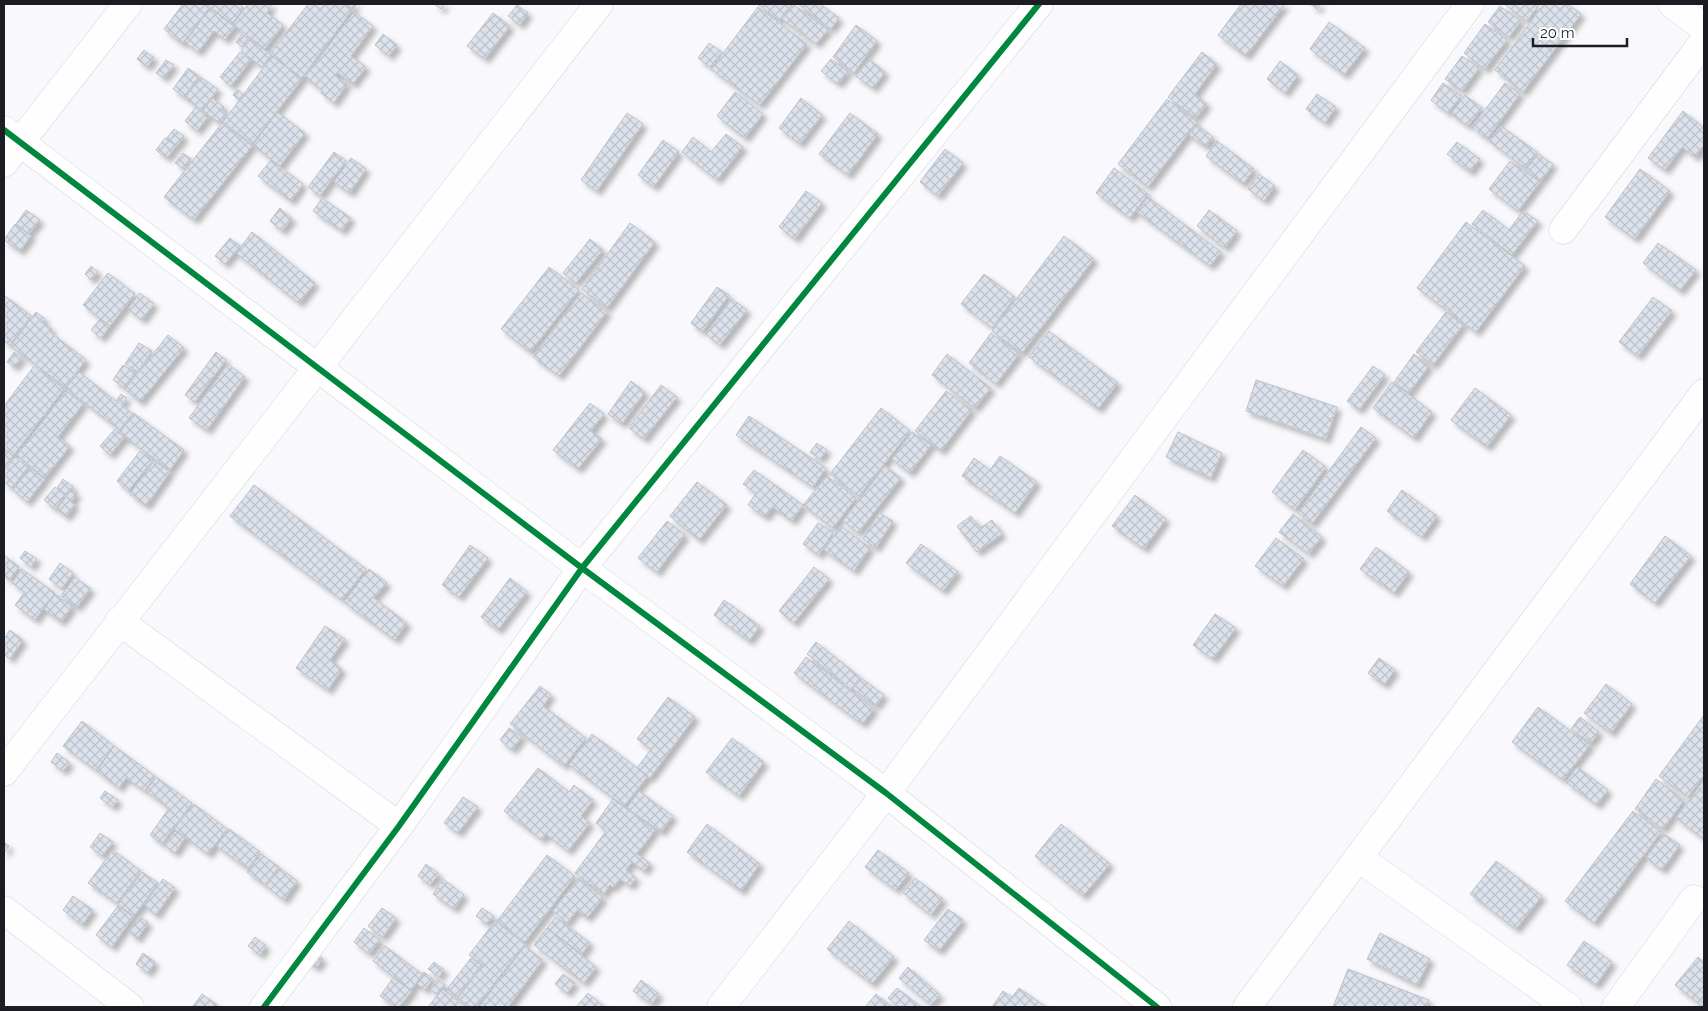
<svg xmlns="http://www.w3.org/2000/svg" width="1708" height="1011" viewBox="0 0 1708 1011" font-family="Raleway,sans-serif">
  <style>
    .building { fill: url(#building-cross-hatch); stroke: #bfc1c7; filter: url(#shadow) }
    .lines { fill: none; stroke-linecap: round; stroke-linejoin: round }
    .minor-casing { stroke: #d6d6db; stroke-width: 29 }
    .minor { stroke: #fefeff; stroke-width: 28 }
    .cycleway-casing { stroke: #fff; stroke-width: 9 }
    .cycleway { stroke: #00873e; stroke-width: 6 }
  </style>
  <defs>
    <pattern id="building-cross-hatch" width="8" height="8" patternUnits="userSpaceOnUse" patternTransform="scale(1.25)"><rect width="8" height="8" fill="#dce2ec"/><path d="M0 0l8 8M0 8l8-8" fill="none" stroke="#bcc1ca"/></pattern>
    <filter id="shadow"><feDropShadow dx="4.5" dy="4.5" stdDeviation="2.5" flood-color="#0004"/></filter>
  </defs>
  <rect width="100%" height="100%" fill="#f9f9fd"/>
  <path class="building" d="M183 4H204L209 8 182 44 164 29Z
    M206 4H239L244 8 232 24Z
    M248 4H272L267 13 283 25 265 49 233 24Z
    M308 4H344L352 10 302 78 270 54Z
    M345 4H357L353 9Z
    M434 4H445L441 9Z
    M757 4H792L779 20Z
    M793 4 828 30 816 44 782 19Z
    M798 4H820L839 18 831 29Z
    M1241 4H1285L1246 56 1218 35Z
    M1310 4H1321L1317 9Z
    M1504 4H1540L1527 21Z
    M1544 4H1568L1581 14 1523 92 1495 70Z
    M517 5 528 13 520 25 508 16Z
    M1500 6 1521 21 1509 37 1488 22Z
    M758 7 807 44 760 105 711 69Z
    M210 8 235 27 225 40 214 31 198 52 185 42Z
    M354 12 373 26 351 56 366 67 353 84 338 73 336 76 347 84 334 103 321 93 323 91 305 77Z
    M493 13 510 26 485 59 467 46Z
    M1329 22 1365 48 1344 75 1310 49Z
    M1485 24 1507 40 1485 69 1464 53Z
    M856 25 877 41 854 73 833 57Z
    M242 34 248 38 242 47 236 42Z
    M383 34 397 45 389 56 375 45Z
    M250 39 271 55 262 67 241 51Z
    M709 43 722 52 710 67 698 58Z
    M144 50 154 58 147 67 137 59Z
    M240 52 251 60 231 86 220 77Z
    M1202 52 1217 64 1195 94 1207 104 1196 118 1168 97Z
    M272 56 302 79 252 144 223 122Z
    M1462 56 1479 68 1462 91 1445 79Z
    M831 59 848 72 838 84 821 71Z
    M869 59 885 72 873 88 856 76Z
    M166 60 174 65 164 78 156 73Z
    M1280 61 1298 75 1285 93 1267 79Z
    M188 68 199 76 184 97 173 89Z
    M200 77 218 89 202 110 185 98Z
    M1443 83 1461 96 1448 113 1431 100Z
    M1505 83 1520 94 1487 139 1472 127Z
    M237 89 243 94 239 100 233 95Z
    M735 92 763 114 745 138 717 116Z
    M1317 94 1336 107 1325 123 1306 109Z
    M1465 95 1482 108 1468 126 1451 114Z
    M212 98 224 107 222 110 227 114 220 123 203 111Z
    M801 98 822 115 800 144 779 128Z
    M1167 99 1197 122 1148 187 1118 164Z
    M196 107 208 117 197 131 185 121Z
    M1683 111 1704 128V145L1695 157 1682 147 1665 170 1648 158Z
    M277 112 305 133 280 166 253 145Z
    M627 113 643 124 597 191 581 180Z
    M850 113 878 134 848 175 819 154Z
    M222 123 252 146 194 220 164 197Z
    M1197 125 1213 137 1206 147 1189 135Z
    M1501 126 1537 152 1525 168 1489 141Z
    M174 129 184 136 177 146 166 139Z
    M726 134 743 147 717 180 682 152 693 137 711 152Z
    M165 138 176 146 167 158 156 150Z
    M663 140 679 152 654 187 638 175Z
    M1217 141 1254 169 1243 184 1206 156Z
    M1457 142 1480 159 1470 172 1447 154Z
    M945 149 963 163 938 196 920 182Z
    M334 152 346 161 320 196 308 187Z
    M183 153 191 159 184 169 175 163Z
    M1538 154 1553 164 1541 181 1526 170Z
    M351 158 366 169 350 193 334 182Z
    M271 160 303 184 291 201 258 176Z
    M1510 161 1540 182 1518 211 1489 189Z
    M1114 168 1148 194 1130 218 1096 193Z
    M1640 169 1670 191 1635 239 1605 217Z
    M1259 174 1275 186 1264 201 1248 189Z
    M806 191 822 203 795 239 779 227Z
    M1148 197 1221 252 1210 266 1137 212Z
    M322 198 351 218 342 231 313 211Z
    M280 208 292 219 282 231 270 221Z
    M26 210 40 220 29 234 16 224Z
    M1209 210 1237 231 1225 248 1197 226Z
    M1483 210 1509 230 1523 211 1538 221 1512 255 1472 224Z
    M1466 222 1525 266 1476 332 1417 288Z
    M630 223 655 242 607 308 582 289Z
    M15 224 31 236 20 251 4 240Z
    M252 232 315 283 299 303 236 253Z
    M1064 236 1094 259 1022 353 992 331Z
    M230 238 240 246 225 264 215 256Z
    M590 239 603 250 576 283 563 273Z
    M1658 243 1696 270 1680 291 1643 263Z
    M91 266 98 272 91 280 85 274Z
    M549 267 579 290 530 352 501 329Z
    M108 273 135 294 110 326 83 305Z
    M984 274 1015 297 992 328 961 304Z
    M717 287 729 295 702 332 691 323Z
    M140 293 154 304 142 320 128 309Z
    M581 293 607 312 559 376 533 357Z
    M4 295 31 316 10 345 4 341Z
    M1653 297 1672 311 1638 356 1619 342Z
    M732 299 747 310 720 345 706 334Z
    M36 312 45 319 43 322 52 329 50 332 86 360 65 387 11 346Z
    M1446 312 1463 325 1433 365 1416 352Z
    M100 319 110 326 101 338 91 330Z
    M1049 331 1118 383 1098 409 1029 357Z
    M991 333 1019 354 996 384 969 363Z
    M168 335 184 348 140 402 125 389Z
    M139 343 152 351 138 372 125 364Z
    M14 352 22 358 14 367 7 362Z
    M216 352 226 360 195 402 185 395Z
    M947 354 991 388 975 408 932 375Z
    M1414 354 1429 366 1409 393 1394 382Z
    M228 364 245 377 207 430 189 418Z
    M123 365 135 372 125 388 113 380Z
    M34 366 64 389 13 456 4 449V406Z
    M1373 366 1385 375 1359 410 1347 401Z
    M79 372 116 401 121 394 127 398 121 405 133 414 121 431 66 388Z
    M1256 380 1337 407 1326 439 1246 411Z
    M631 381 645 392 622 424 608 414Z
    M1392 382 1432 412 1414 438 1373 408Z
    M661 385 677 397 644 439 629 428Z
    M1475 388 1511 415 1487 447 1451 420Z
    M66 391 83 404 58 437 70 446 45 478 17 455Z
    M946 391 972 410 941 451 915 431Z
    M590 403 604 414 591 431 602 439 578 469 553 450Z
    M881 408 910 431 859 496 830 474Z
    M133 413 184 450 170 470 118 432Z
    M749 416 826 468 813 487 736 435Z
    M1361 427 1376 438 1312 524 1298 513Z
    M115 429 125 437 110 455 100 446Z
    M912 432 931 445 910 473 892 459Z
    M1178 432 1222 453 1211 478 1166 457Z
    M817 443 827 450 820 459 810 452Z
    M4 449 13 456 4 469Z
    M1303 450 1326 467 1295 510 1272 492Z
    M140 451 153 460 128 491 117 481Z
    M1000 456 1037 482 1015 513 962 476 974 458 990 470Z
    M15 457 28 467 12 488 4 482V471Z
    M154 461 170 472 146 506 130 494Z
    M885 466 901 478 858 533 843 521Z
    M30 468 45 479 27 502 13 490Z
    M754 470 803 505 792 521 773 507 765 517 748 505 756 493 743 484Z
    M827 476 856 498 833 528 803 505Z
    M63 479 73 487 67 495 57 488Z
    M697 482 727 505 699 540 670 516Z
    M254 485 366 569 342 600 230 516Z
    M55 487 65 495 55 509 44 500Z
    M71 490 77 494 71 502 75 505 66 517 57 509Z
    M1402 490 1437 516 1422 537 1387 511Z
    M1135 495 1166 519 1144 549 1112 526Z
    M879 513 893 521 876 548 863 539Z
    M1293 514 1322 537 1309 554 1279 532Z
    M971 516 980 528 992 520 1002 534 977 552 957 526Z
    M667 521 685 535 657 572 638 558Z
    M818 523 833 532 819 555 803 544Z
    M841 526 870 548 854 571 824 550Z
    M1665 536 1691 556 1655 603 1630 584Z
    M1276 538 1304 559 1283 586 1255 566Z
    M921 544 958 572 943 591 906 563Z
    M470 545 488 558 459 597 442 585Z
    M1376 547 1409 572 1394 593 1360 569Z
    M25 551 37 559 31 567 20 558Z
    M4 555 19 567 9 580 4 576Z
    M60 563 73 573 62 589 49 579Z
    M814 567 829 579 794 623 779 611Z
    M22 569 55 593 35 620 15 605 25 592 12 583Z
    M369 569 387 583 374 598 407 623 395 640 344 602Z
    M75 577 91 589 77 607 61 596Z
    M510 578 527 592 498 630 481 617Z
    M55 594 72 607 61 622 44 609Z
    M724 600 760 626 749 641 714 615Z
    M1215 614 1236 628 1213 659 1193 645Z
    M325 626 345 639 330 660 342 669 328 690 296 668Z
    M10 630 23 640 10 659 4 654V639Z
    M816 642 860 677 851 689 807 654Z
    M806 657 874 709 862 724 794 673Z
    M1379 658 1395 670 1384 685 1368 673Z
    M861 678 884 695 876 706 853 689Z
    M1606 684 1632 704 1611 733 1584 713Z
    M540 686 551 695 543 706 586 738 564 766 510 724Z
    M668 697 695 717 650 778 637 768 651 749 637 739Z
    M1538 707 1590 745 1563 780 1512 742Z
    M1704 715V775L1688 797 1659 776Z
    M1580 717 1599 732 1591 743 1571 729Z
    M82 721 114 746 96 770 63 746Z
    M509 728 522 737 512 750 500 740Z
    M592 734 648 776 624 806 569 765Z
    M732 738 764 762 739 796 706 772Z
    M114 746 155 776 145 791 126 778 119 788 97 771Z
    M57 753 70 763 63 771 51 762Z
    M1577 767 1608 790 1597 805 1566 782Z
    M538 768 569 792 574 785 593 800 581 816 590 823 568 851 546 834 542 840 504 811Z
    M156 777 192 803 162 844 150 835 169 808 146 791Z
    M1656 779 1684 800 1663 829 1635 809Z
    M1704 780V836L1703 838 1676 818Z
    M105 791 118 800 113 807 100 798Z
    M639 791 673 816 661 832 627 808Z
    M463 797 478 807 458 833 444 823Z
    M613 799 655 830 637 854 650 863 644 871 632 862 626 870 636 878 630 886 620 879 613 888 610 885 604 894 575 873 606 831 596 823Z
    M194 804 227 829 208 854 174 829Z
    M1633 811 1661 832 1594 923 1565 901Z
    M707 824 760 864 741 891 687 852Z
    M1061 824 1110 864 1083 896 1035 856Z
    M229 829 260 852 248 869 217 846Z
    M175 831 185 838 175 853 164 845Z
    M100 833 113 842 102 856 90 847Z
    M1664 834 1680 845 1662 870 1646 858Z
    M4 842 9 846 4 853Z
    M113 850 141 871 117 903 88 883Z
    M878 850 909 873 896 890 865 867Z
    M261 854 279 867 265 885 247 872Z
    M547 855 575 876 525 942 497 921Z
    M1496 861 1542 896 1516 929 1470 894Z
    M426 864 439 874 430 885 418 876Z
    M280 868 297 881 284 900 266 886Z
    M142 872 158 883 134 916 118 905Z
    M579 878 603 898 587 918 577 910 567 923 553 911Z
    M915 878 943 899 931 915 903 893Z
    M163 879 175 888 156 915 144 905Z
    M443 879 464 895 454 909 433 894Z
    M73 896 93 910 82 925 63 910Z
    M118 906 133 917 112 947 96 935Z
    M382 908 396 918 383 937 368 926Z
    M482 908 494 916 487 924 476 916Z
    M948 909 963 920 939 951 924 940Z
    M140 916 148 923 137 939 129 932Z
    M556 917 590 943 582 954 547 928Z
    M495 921 525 944 476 1007H471L458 998 483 965 469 955Z
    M849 921 894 957 872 984 827 949Z
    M364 928 380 940 369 954 354 942Z
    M547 928 596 967 584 983 534 945Z
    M1380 933 1430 959 1417 985 1367 959Z
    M255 937 266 946 260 955 248 946Z
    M1584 941 1612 962 1596 985 1567 965Z
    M385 946 423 975 411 990 373 961Z
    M525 946 543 960 508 1007H479Z
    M313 951 323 959 316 968 306 961Z
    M143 953 155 962 148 973 136 964Z
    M1698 957 1704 962V1007L1675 985Z
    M471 958 481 965 457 997 447 989Z
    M434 962 444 970 439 977 428 969Z
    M908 967 940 995 931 1005 899 978Z
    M1348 969 1429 1000 1426 1007H1333Z
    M424 972 433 979 425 990 416 983Z
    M563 974 575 983 567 993 555 984Z
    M393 978 412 991 399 1007H396L380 996Z
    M437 979 445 985 438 995 430 989Z
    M641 980 659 994 652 1004 633 991Z
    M897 988 921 1007H899L888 998Z
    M1019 988 1046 1007H992L1003 991 1012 997Z
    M442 989 466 1007H428Z
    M588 993 603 1006V1007H576Z
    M202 994 217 1005 215 1007 193 1006Z
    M876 994 892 1007H865Z"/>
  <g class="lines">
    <g class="minor-casing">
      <path id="minor" d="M1672 4 1704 28
        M4 130 582 568 886 793 1157 1007
        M4 163 128 4
        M1563 230 1704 41
        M119 621 399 826
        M4 772 599 4
        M1359 858 1568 1007
        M4 910 130 1007
        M264 1007 399 826 582 568 1039 4
        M721 1007 886 793 1470 4
        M1247 1007 1704 393
        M1616 1007 1694 899"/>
    </g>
    <use href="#minor" class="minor"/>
    <g class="cycleway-casing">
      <path id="cycleway" d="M4 130 582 568 886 793 1157 1007
        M264 1007 399 826 582 568 1039 4"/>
    </g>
    <use href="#cycleway" class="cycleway"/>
  </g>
  <rect width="1708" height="1011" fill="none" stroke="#1d1c23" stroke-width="10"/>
  <path d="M1533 38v8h94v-8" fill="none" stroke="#1d1c23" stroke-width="2.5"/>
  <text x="1540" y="38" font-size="15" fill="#1d1c23" stroke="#ffffff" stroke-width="4" paint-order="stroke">20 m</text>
</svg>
